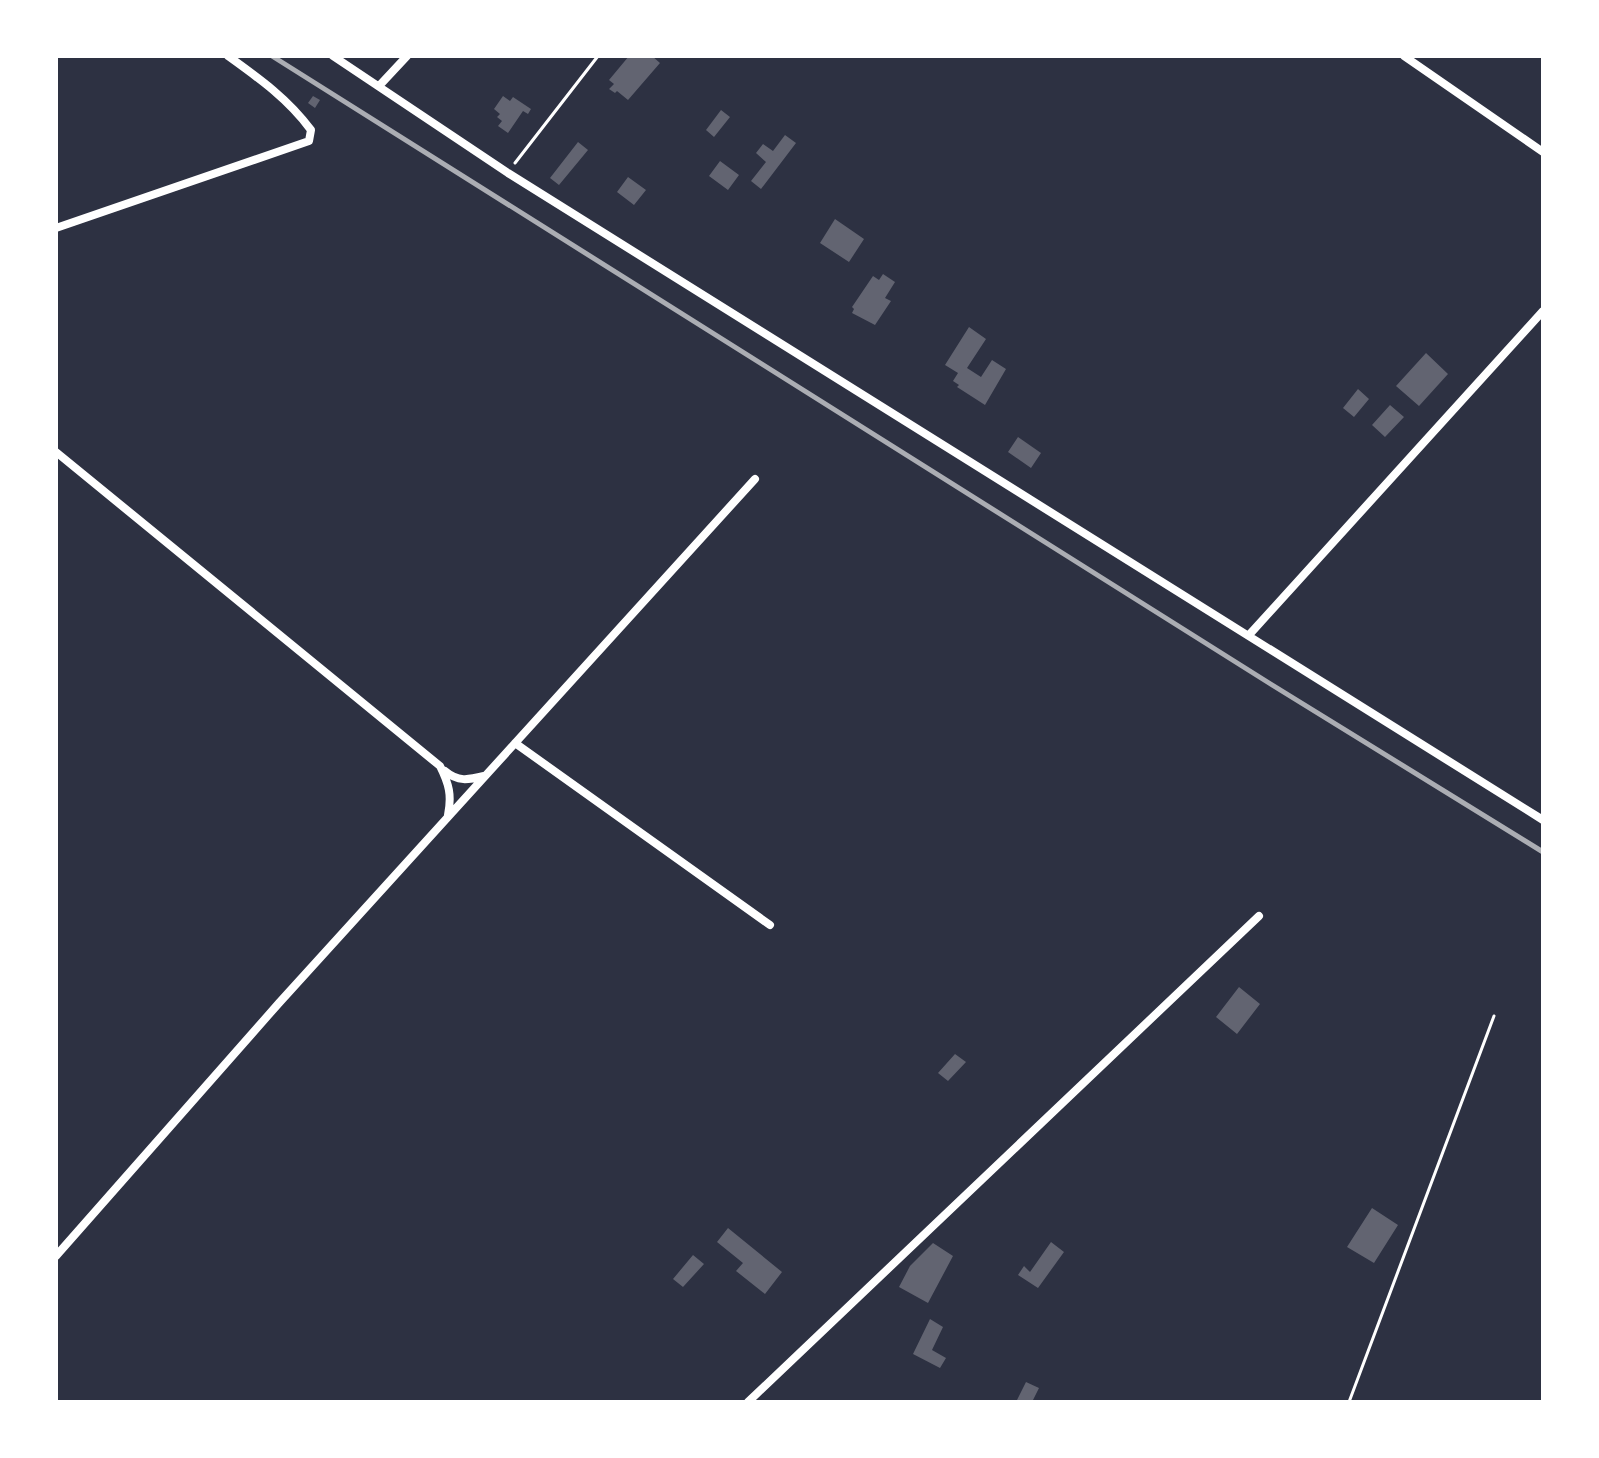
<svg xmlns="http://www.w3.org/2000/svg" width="1599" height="1458" viewBox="0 0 1599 1458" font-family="Poppins,sans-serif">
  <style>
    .building { fill: #626471 }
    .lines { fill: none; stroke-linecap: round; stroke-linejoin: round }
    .path { stroke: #fff; stroke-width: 3 }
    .minor { stroke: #fff; stroke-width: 8 }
    .rail { stroke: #abadb3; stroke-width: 5 }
  </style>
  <rect width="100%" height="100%" fill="#2d3142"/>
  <path class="building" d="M629 56H652L660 63 628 100 617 91 615 93 609 89 614 84 609 80Z
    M313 96 320 100 315 108 308 103Z
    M503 96 510 101 513 97 531 109 528 114 523 111 508 133 498 126 502 121 497 117 500 114 494 109Z
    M721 110 730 117 714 137 706 130Z
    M785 135 796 143 761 189 751 181 766 162 756 153 763 144 773 151Z
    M578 142 588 150 559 185 550 178Z
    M720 161 739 175 728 190 709 176Z
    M628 177 646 190 634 205 617 192Z
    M835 219 864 239 849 262 820 243Z
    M883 274 895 282 885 298 891 301 875 325 852 313 854 309 852 307 873 276 879 280Z
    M969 327 986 339 967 368 981 377 992 360 1006 369 985 405 957 387 959 385 953 381 958 373 945 365Z
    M1426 353 1448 374 1419 406 1396 386Z
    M1358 389 1369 399 1354 417 1343 408Z
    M1390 405 1404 417 1385 437 1372 425Z
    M1018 437 1041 453 1031 468 1008 452Z
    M1239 987 1260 1004 1237 1034 1216 1017Z
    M955 1054 966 1062 948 1081 938 1073Z
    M1372 1208 1398 1225 1374 1263 1347 1247Z
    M728 1228 782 1272 765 1294 736 1271 743 1263 717 1242Z
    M1051 1242 1064 1252 1038 1288 1018 1275 1024 1266 1030 1272Z
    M933 1243 953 1256 928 1303 899 1287 910 1266Z
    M693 1255 704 1264 683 1287 673 1279Z
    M930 1319 943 1327 932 1350 946 1358 940 1368 913 1354Z
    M1026 1382 1039 1388 1032 1402H1016Z"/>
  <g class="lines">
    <path class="path" d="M515 163 598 56
      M1349 1402 1494 1016"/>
    <path class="minor" d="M333 56 508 173 1543 820
      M1404 56 1543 152
      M379 86 407 56
      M56 228 309 141 311 130C288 99 260 79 228 56
      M56 452 440 766C449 784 452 795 448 815
      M1249 635 1543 311
      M515 743 770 925
      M445 771C458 782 468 780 484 776
      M56 1256 279 1003 755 479
      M748 1402 1259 916"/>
    <path class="rail" d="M272 56 1269 683 1543 852"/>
  </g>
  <rect width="1599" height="1458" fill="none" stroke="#ffffff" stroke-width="116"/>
</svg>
